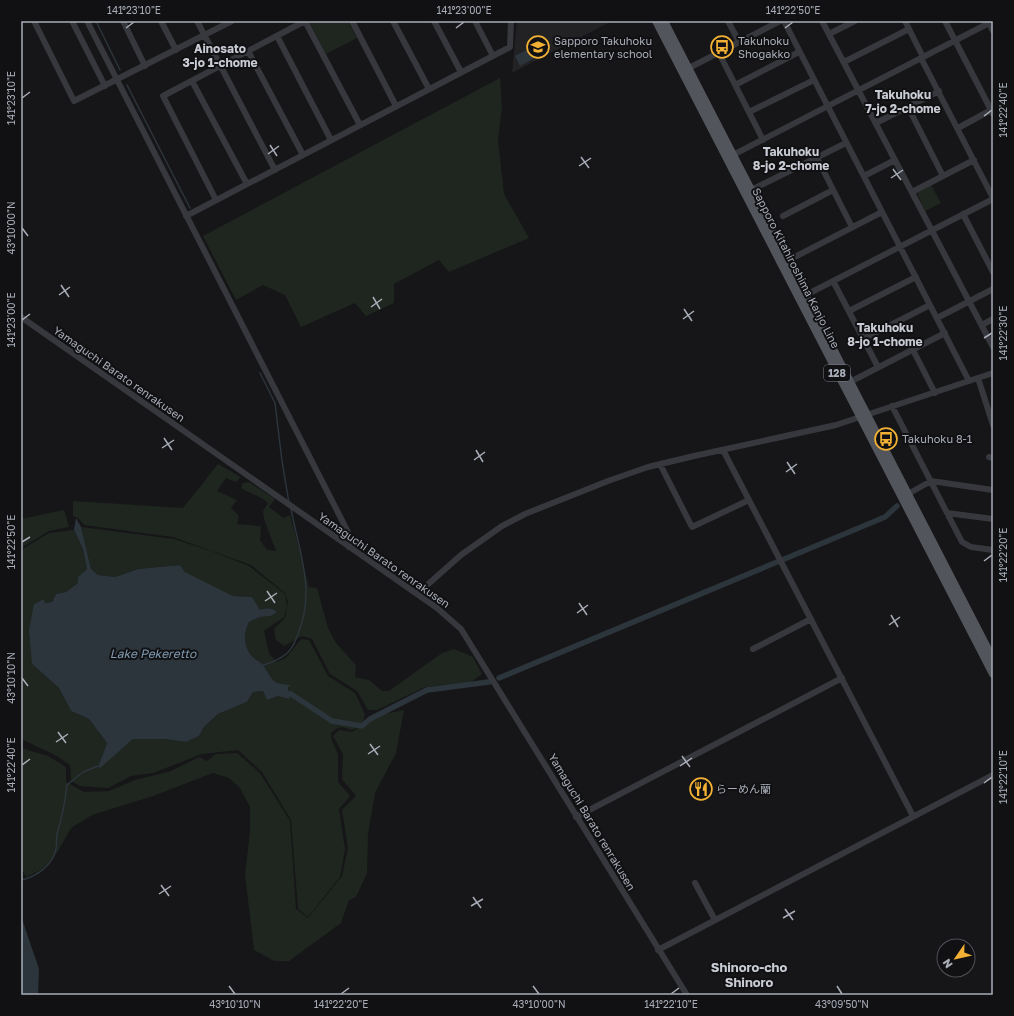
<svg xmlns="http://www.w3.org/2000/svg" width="1014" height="1016" viewBox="0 0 1014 1016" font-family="'Golos Text','Noto Sans JP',sans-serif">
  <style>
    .built { fill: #222225 }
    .green { fill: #1e261f }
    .water { fill: #2c353c }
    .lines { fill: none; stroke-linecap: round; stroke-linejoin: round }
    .stream { stroke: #2c353c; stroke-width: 1.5 }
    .canal { stroke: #2c353c; stroke-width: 5.5 }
    .minor { stroke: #37383d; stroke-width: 6 }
    .major { stroke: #53555c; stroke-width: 8 }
    .ticks { fill: none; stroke: #a8adb8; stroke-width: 1.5 }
    .labels { text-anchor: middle; stroke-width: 4; stroke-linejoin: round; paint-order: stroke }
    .shield { fill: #111113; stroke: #7b7e86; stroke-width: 1 }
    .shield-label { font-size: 10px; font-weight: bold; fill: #a8adb8 }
    .poi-label { font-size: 11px; fill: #a8adb8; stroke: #111113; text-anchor: start }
    .street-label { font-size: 11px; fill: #a8adb8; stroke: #111113 }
    .neighbourhood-label { font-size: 12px; font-weight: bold; fill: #c9ccd4; stroke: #111113 }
    .water-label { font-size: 12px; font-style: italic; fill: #7f9bb3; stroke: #111113 }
    .quarter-label { font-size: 13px; font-weight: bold; fill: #c9ccd4; stroke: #111113 }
    .neatline { fill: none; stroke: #a8adb8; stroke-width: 1.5 }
    .ticks-label { font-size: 10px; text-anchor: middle; fill: #a8adb8 }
  </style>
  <rect width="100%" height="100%" fill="#161618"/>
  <path class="built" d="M517 21H612L512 73Z"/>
  <path class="green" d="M309 21H348L357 38 326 54Z
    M500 78 502 107 498 140 504 194 529 238 449 272 439 260 394 284V303L366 316 355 303 301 327 285 295 263 285 236 300 203 236Z
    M931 185 941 203 925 211 917 193Z
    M218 464 241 477 236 482 226 478 217 491 237 500 231 508 239 516 237 524 261 526 260 540 267 550 276 551 264 519 263 511 268 503C261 496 250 494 241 488L243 483 249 482 275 499 269 507 283 518 290 515 309 587 317 588 328 628 336 643 356 665 355 677 369 680 382 691H389L442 653 454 649 473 657 482 674 471 682 425 687 377 710H368L357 691 330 674 312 639 302 636 284 646 276 640 274 629 285 618 288 602 285 593 251 565 173 537 84 525 78 518 73 516V501L183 508Z
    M64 510 69 527 49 531 21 548V519Z
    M81 527 174 539 211 551 249 566 285 594 287 606 284 617 264 631 269 653 276 662 286 658 301 639 309 640 328 676 355 693 365 714 362 726 384 714 404 710 396 753 375 793 368 834 367 873 356 897 349 900 341 923 289 961H274L254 950 245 875 250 832V807L240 788 229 778 213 773 153 796 92 815 71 828 57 853 42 869 26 877 21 867V748L48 756 66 767V782L84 792 109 791 135 780 171 771 199 757 207 761 216 754 237 753 260 773 290 821 296 909 308 918 342 876 348 848 342 810 356 796 342 779 343 754 333 736 339 730 352 732 360 727 351 730C342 726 338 726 331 733L332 741 338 754V782L350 796 339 809 345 850 340 877 308 917 298 909 291 820 262 772 238 750 202 754 153 773 131 776 108 788 80 786 71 781 70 765 55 755 21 739V550L49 533 74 530 83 549 87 569 78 577 79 582 66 592 56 594 52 602 45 603 44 599 32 652V664L59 688 71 711 89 719 107 743 98 767 133 739H165L186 742 199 736 204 727 218 714 247 702 253 692 263 691 267 700 278 696 289 699 288 687C270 683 273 678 263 665 260 661 255 659 251 655 243 645 244 632 249 622L260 617 271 616 277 612C271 607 266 607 260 611L252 597 233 596 185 572 180 565 138 569 115 577 98 575 91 569Z"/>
  <path class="water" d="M541 42 546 52 520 66 515 56Z
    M76 518 81 527 91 569 98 575 115 577 138 569 180 565 185 572 233 596 252 597 260 610C266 608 271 607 277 612L271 616 260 617 249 622C244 632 243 645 251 655 254 659 260 661 263 665 274 680 270 684 291 685L288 687V690L291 694 289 699 278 696 267 700 263 691 253 692 247 702 218 714 204 727 199 736 186 742 165 739H133L100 768 98 767 107 743 89 719 71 711 59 688 32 664 29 630 34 604 44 599 45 603 52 602 56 594 66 592 78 583V577L87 569 83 549 74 530Z
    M21 916 39 969 38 995H21Z"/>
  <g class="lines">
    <path class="stream" d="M96 21 120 70
      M127 85 190 208
      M260 373 275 403 282 461 289 503
      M261 666C270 663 278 661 286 654 293 649 295 641 298 634 316 590 299 552 291 509
      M21 880C36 877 53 865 56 849 57 844 56 839 57 834 62 818 65 802 67 785L83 772 98 766"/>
    <path class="canal" d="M782 560 885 517 897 506
      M499 678 777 562
      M291 694 332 721 362 726 370 719 427 690 489 682"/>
    <path class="minor" d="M34 21 74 101 232 21
      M72 21 105 86
      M87 21 350 536 349 547
      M123 21 145 66
      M161 21 176 50
      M197 21 275 170
      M305 21 360 125
      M352 21 396 106
      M393 21 429 89
      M434 21 461 72
      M475 21 493 56
      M728 21 739 42
      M784 21 969 381
      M822 21 993 347
      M905 21 923 57
      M945 21 993 114
      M989 23 993 31
      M829 34 855 21
      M277 36 331 140
      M248 51 303 155
      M719 53 763 140
      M921 58 993 198
      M844 62 909 29
      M685 70 780 21
      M192 81 247 184
      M735 85 799 52
      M908 107 943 176
      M749 112 814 80
      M876 123 939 91
      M958 128 993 109
      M729 157 993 21
      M817 158 852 227
      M864 176 895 160
      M751 190 846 143
      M912 192 974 160
      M216 200 163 96 305 21
      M963 214 993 272
      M186 216 510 47 511 21
      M783 216 833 190
      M787 261 882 212
      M833 281 878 367
      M802 297 993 199
      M849 311 916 277
      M21 317 437 608 461 629 687 995
      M937 318 993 289
      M982 325 993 319
      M863 339 930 305
      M913 350 935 393
      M978 378 993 425
      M850 382 945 333
      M892 406 962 542 971 547 993 550
      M723 450 913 816
      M989 457 993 458
      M660 464 692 527 749 500
      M908 494 931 481 993 490
      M947 513 993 519
      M417 594 461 555 502 526 525 514 608 481 648 467 694 456 836 425 993 373
      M753 649 811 619
      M576 817 842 678
      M695 883 715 920
      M658 950 993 775"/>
    <path class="major" d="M656 21 993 674
      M664 21 993 659"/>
  </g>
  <path class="ticks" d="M126 28 134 22M456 28 464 22M785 28 793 22M22 98 30 92M984 116 992 110M270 145 277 156M268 154 279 146M581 157 589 168M579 166 591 158M893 169 901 180M891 178 903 170M22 228 28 236M61 285 69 297M59 295 70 287M373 297 380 309M371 307 382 299M684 309 692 321M683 319 694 311M22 320 30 314M984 338 992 333M164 438 172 450M162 448 174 440M476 450 483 462M474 460 485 452M787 462 795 474M786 472 797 464M22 542 30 537M984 561 992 555M267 591 275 603M265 601 277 593M579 603 587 615M577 613 588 605M891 615 898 627M889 625 900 617M22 678 28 686M58 732 66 743M56 742 68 734M370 744 378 755M368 754 380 746M682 756 690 767M22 765 30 759M680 766 692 758M984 783 992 777M161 885 169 896M159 894 171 886M473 897 481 908M471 906 483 899M785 909 793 920M783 918 795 911M229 986 235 994M533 986 539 994M837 986 842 994M341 994 349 988M671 994 679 988"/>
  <defs>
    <g id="school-ring" transform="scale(1.15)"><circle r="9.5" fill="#111113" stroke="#f2b134" stroke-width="1.5"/><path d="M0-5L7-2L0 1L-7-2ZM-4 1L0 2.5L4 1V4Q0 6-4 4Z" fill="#f2b134"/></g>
    <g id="bus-ring" transform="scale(1.15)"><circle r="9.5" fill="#111113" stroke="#f2b134" stroke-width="1.5"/><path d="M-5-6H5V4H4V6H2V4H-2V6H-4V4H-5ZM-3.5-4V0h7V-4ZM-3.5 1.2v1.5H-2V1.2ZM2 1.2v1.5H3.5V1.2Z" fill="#f2b134"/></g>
    <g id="restaurant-ring" transform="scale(1.15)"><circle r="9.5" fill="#111113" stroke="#f2b134" stroke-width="1.5"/><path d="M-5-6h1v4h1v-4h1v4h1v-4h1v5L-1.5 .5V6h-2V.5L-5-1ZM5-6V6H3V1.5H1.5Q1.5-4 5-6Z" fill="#f2b134"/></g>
  </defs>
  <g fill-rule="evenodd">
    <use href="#school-ring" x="538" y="47"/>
    <use href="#bus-ring" x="722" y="47"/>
    <use href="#bus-ring" x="886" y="439"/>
    <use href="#restaurant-ring" x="701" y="789"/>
  </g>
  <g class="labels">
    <rect class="shield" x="824" y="365" width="26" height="16" rx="3"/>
    <g class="shield-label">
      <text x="837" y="377">128</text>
    </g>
    <g class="poi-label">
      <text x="554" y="45">Sapporo Takuhoku<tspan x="554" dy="13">elementary school</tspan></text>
      <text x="738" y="45">Takuhoku<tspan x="738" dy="13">Shogakko</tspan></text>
      <text x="902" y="443">Takuhoku 8-1</text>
      <text x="716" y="793">らーめん蘭</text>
    </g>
    <g class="street-label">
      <text transform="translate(796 268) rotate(63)" y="4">Sapporo Kitahiroshima Kanjo Line</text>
      <text transform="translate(119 374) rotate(35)" y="4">Yamaguchi Barato renrakusen</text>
      <text transform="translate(384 560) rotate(35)" y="4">Yamaguchi Barato renrakusen</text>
      <text transform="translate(592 822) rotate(59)" y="4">Yamaguchi Barato renrakusen</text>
    </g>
    <g class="neighbourhood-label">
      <text x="220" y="53">Ainosato<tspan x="220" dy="14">3-jo 1-chome</tspan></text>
      <text x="903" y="99">Takuhoku<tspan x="903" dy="14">7-jo 2-chome</tspan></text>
      <text x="791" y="156">Takuhoku<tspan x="791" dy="14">8-jo 2-chome</tspan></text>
      <text x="885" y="332">Takuhoku<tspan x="885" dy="14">8-jo 1-chome</tspan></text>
    </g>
    <g class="water-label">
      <text x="153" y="658">Lake Pekeretto</text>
    </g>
    <g class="quarter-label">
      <text x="749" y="972">Shinoro-cho<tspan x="749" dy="15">Shinoro</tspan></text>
    </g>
  </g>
  <rect width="1014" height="1016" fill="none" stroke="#111113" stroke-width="44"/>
  <g transform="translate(956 958) rotate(236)"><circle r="19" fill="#111113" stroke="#4d4f55"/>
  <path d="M0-3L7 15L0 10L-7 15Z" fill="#f2b134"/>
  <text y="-6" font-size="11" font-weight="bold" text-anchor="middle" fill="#a8adb8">N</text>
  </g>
  <rect x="22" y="22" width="970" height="972" class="neatline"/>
  <g class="ticks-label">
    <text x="134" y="14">141°23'10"E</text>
    <text x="464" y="14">141°23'00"E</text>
    <text x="793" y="14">141°22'50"E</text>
    <text transform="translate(11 98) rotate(-90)" y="4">141°23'10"E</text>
    <text transform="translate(1003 110) rotate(-90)" y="4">141°22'40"E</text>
    <text transform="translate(11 228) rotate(-90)" y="4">43°10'00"N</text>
    <text transform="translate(11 320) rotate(-90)" y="4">141°23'00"E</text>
    <text transform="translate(1003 333) rotate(-90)" y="4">141°22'30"E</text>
    <text transform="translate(11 542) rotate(-90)" y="4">141°22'50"E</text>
    <text transform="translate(1003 555) rotate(-90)" y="4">141°22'20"E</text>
    <text transform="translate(11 678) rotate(-90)" y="4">43°10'10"N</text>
    <text transform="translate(11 765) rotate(-90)" y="4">141°22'40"E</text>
    <text transform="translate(1003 777) rotate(-90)" y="4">141°22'10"E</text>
    <text x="235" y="1008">43°10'10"N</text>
    <text x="341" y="1008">141°22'20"E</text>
    <text x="539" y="1008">43°10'00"N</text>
    <text x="671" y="1008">141°22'10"E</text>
    <text x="842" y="1008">43°09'50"N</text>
  </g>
</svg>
